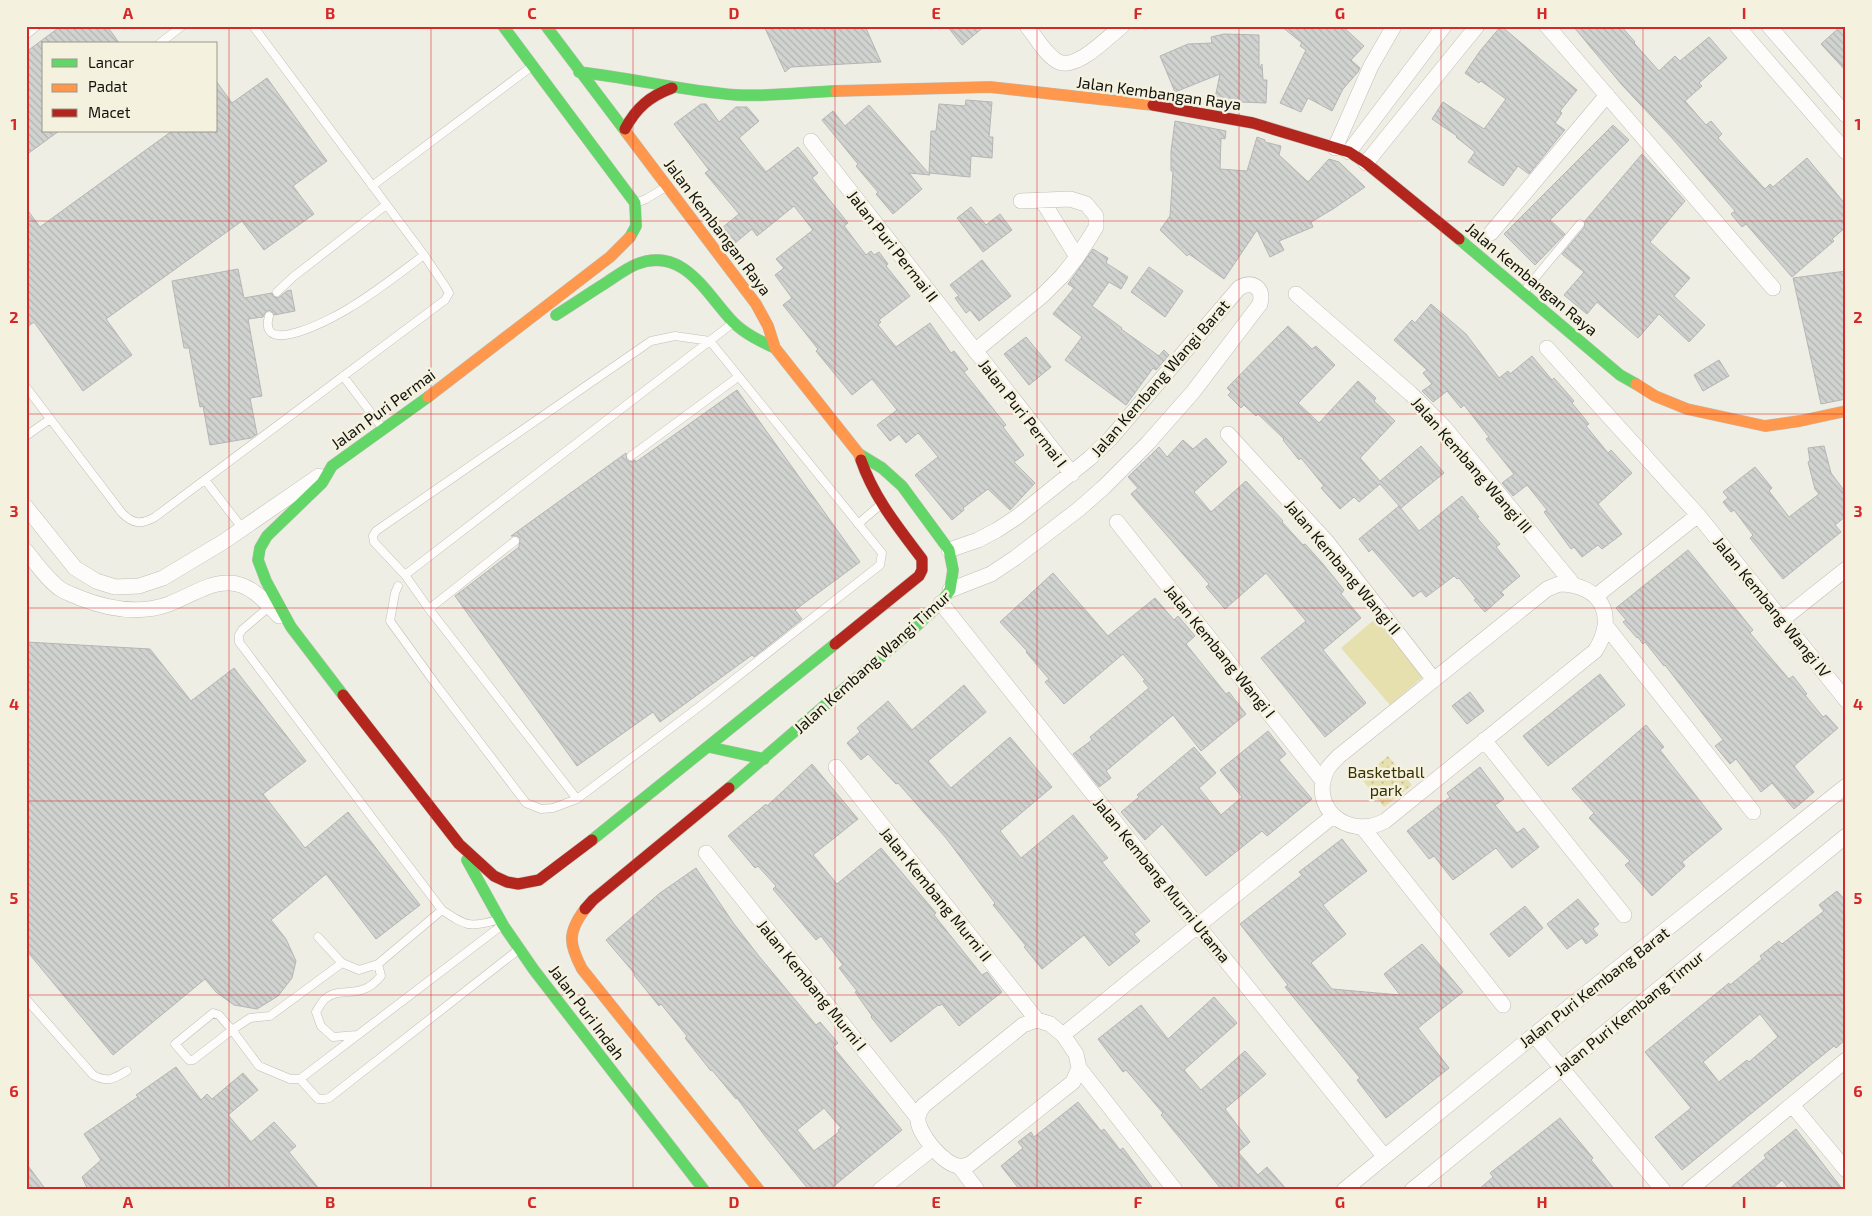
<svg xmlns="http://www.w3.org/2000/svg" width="1872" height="1216" viewBox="0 0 1872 1216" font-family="'Exo 2',sans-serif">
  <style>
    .grass { fill: url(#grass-dots) }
    .garden { fill: #e6dfae }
    .building { fill: url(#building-back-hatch); stroke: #b5b6b5; fill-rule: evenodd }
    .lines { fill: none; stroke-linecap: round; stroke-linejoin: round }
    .lane-casing { stroke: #bfbfb6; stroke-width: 9 }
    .street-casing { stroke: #bfbfb6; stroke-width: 16 }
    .fast-casing { stroke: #bfbfb6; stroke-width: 12 }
    .slow-casing { stroke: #bfbfb6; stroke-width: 12 }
    .jam-casing { stroke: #bfbfb6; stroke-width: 12 }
    .lane { stroke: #fdfcfb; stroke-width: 8 }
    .street { stroke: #fdfcfb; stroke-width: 15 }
    .fast { stroke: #63d668; stroke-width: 11 }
    .slow { stroke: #ff974d; stroke-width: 11 }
    .jam { stroke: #b3261e; stroke-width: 11 }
    .grid { fill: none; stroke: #d62828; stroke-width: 1; stroke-opacity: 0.55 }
    .labels { text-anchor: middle; stroke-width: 5; stroke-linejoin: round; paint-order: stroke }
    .street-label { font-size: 16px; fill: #12110b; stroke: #f4f2df }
    .park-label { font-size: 16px; fill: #362f00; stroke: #f4f2df }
    .neatline { fill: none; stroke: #d62828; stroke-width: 2 }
    .grid-label { font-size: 16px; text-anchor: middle; font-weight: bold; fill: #d62828 }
  </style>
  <defs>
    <pattern id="grass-dots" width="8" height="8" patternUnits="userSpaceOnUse" patternTransform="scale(1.25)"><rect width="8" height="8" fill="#e6dfae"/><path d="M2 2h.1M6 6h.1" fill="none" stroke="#c4be94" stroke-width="1.8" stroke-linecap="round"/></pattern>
    <pattern id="building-back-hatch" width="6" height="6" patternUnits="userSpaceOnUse" patternTransform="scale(1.25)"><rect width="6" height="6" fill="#d1d3d1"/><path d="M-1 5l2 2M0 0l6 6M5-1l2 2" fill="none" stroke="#b2b4b2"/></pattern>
  </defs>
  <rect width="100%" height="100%" fill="#efeee4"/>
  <path class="grass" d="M1388 756 1412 785 1384 807 1361 778Z"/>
  <path class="garden" d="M1375 619 1424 676 1390 705 1341 648Z"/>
  <path class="building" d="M61 26H107L120 44H44V131H59L26 155V52Z
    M764 26H865L881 62 791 67 785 72Z
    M947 26H985L962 45Z
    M1281 26H1342L1364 46 1351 60 1360 68 1358 72 1343 89 1332 111 1308 98 1301 112 1280 103 1306 50 1300 46 1302 43Z
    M1501 26 1577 90 1560 111 1562 113 1555 123 1565 130 1563 132 1529 174 1518 166 1503 186 1468 162 1475 152 1456 137 1457 136 1432 119 1443 102 1484 129 1506 99 1481 81 1479 83 1465 73 1480 51Z
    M1573 26H1621L1635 42 1634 43 1659 71 1675 56 1680 61 1709 37 1727 58 1699 83 1702 86 1685 101 1706 125 1711 121 1722 134 1718 138 1765 189 1770 184 1773 187 1807 158 1846 205V227L1832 239 1834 241 1792 277 1746 224 1742 227 1731 214 1735 211 1672 138 1622 85Z
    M1841 26H1846V71L1821 44Z
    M1224 34 1259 35V68L1262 64 1263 80H1267L1266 103 1241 102 1239 108 1214 103 1220 74 1175 92 1160 56 1188 44 1212 43 1211 37Z
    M267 78 327 161 293 186 314 214 264 250 242 221 106 319 132 355 83 391 34 322 26 328V208L40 227 172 131H216V81L232 103Z
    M966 100 992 102 989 137H993L992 158 971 156 970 177 929 173 931 131H936L939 104 965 106Z
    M701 104H706L719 122 736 107H747L759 121 739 138 766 172 798 147 818 173 812 178 848 223 844 226 866 255 871 251 874 255 879 252 888 264 886 266 910 296 879 320 881 322 878 325 896 347 930 323 951 353 954 351 968 369 964 372 1006 425 1003 427 1024 455 1014 462 1035 483 1010 510 988 489 963 508 964 510 952 520 915 475 938 457 921 436 918 433 906 443 899 434 890 441 877 425 897 410 872 379 852 395 816 351 818 349 783 305 792 298 775 275 784 268 776 259 813 230 794 206 757 236 752 229 729 248 717 232 739 214 705 173 709 170 674 124Z
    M869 105 930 175 909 173 922 189 893 214 876 194 878 192 856 166 858 164 822 120 833 111 845 126Z
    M1175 121 1226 131 1225 139 1221 138 1220 169 1247 171 1257 137 1265 140V142L1281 146 1279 155 1308 182 1329 159 1339 162 1365 187 1333 209 1311 222 1313 227 1279 241 1284 250 1270 257 1257 230 1224 279 1189 254 1187 256 1160 230 1170 216 1173 171H1171V151Z
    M1613 125 1629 140 1550 220 1565 234 1535 265 1504 234Z
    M1642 154 1685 201 1650 242 1690 278 1674 296 1705 325 1689 342 1659 314 1638 338 1597 302 1587 314 1564 295 1584 272 1562 254 1584 228 1585 221Z
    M971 207 986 225 1000 214 1012 230 983 252 957 218Z
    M1093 249 1108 258 1106 263 1128 277 1121 289 1109 282 1092 306 1122 328 1121 329 1159 356 1164 350 1169 355 1156 370 1153 368 1126 405 1065 360 1082 337 1053 314 1074 288 1068 284Z
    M982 260 1011 296 979 321 970 310 966 313 955 298 959 296 950 285Z
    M1149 267 1183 291 1165 317 1131 292Z
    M238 269 244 298 272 293 273 296 278 298 287 291 291 290 295 311 274 315 272 312 269 310 265 313 263 317 248 319 262 396 250 398 257 434 251 438 210 445 203 406 200 407 189 348H184L172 281Z
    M1846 271V399L1821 404 1793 278Z
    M1431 304 1466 334 1499 378 1508 371 1510 374 1532 356 1552 380 1554 378 1574 401 1572 403 1589 424 1586 426 1608 453 1611 450 1632 473 1598 504 1622 534 1602 549 1598 545 1582 557 1574 547 1571 549 1544 512 1547 510 1527 485 1513 496 1502 483 1514 474 1486 439 1489 437 1464 405 1461 408 1447 391 1433 402 1422 391 1432 384 1423 373 1427 370 1394 340 1412 320 1415 323Z
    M1288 326 1312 349 1316 346 1335 365 1298 403 1319 423 1358 381 1376 398 1374 401 1395 421 1360 458 1380 481 1421 446 1444 473 1401 508 1380 484 1359 502 1354 497 1340 509 1321 488 1324 486 1301 458 1299 460 1283 440 1284 439 1258 414 1256 416 1244 405 1241 408 1228 395 1231 392 1227 388Z
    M1026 337 1051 367 1029 385 1004 354Z
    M1719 360 1729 376 1703 391 1694 375Z
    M737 390 860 562 795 610 802 619 754 657 752 655 660 722 653 712 577 766 455 596 519 547 520 538 517 536H511L626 453 627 460 631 462 635 460 636 462Z
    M1206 438 1227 462 1194 492 1211 512 1246 481 1283 521 1282 522 1303 545 1305 544 1323 564 1344 590 1341 594 1361 618 1323 650 1366 703 1325 737 1261 658 1306 621 1266 573 1225 609 1206 587 1209 584 1131 494 1138 488 1128 477 1159 447 1167 457 1183 440 1193 449Z
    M1824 446 1831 473 1846 493V516L1835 525 1841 532 1783 579 1750 538 1753 535 1734 510 1731 512 1723 502 1728 498 1723 492 1755 467 1772 488 1769 491 1789 517 1819 494 1815 489 1808 462 1810 461 1808 448Z
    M1462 496 1479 517 1477 518 1500 544 1496 547 1520 576 1501 592 1504 595 1485 612 1474 600 1476 599 1459 578 1457 579 1454 576 1426 597 1421 591 1413 597 1372 549 1369 552 1359 539 1399 506 1419 531Z
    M1688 550 1753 630 1750 633 1771 658 1789 679 1793 676 1807 694 1805 695 1823 717 1826 715 1838 728 1794 766 1814 792 1794 809 1772 783 1761 792 1736 759 1730 764 1715 746 1723 740 1665 665 1664 666 1645 642 1643 644 1638 637 1637 638 1623 622 1626 620 1616 608Z
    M1053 573 1108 636 1155 598 1174 620 1178 616 1195 636 1186 644 1226 694 1229 692 1246 714 1201 751 1173 715 1106 771 1111 778 1099 787 1073 754 1092 740 1090 737 1149 688 1143 681 1145 680 1123 654 1064 704 1045 682 1049 679 1026 652 1027 651 1000 622Z
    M26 642 150 649 191 701 234 668 306 761 263 794 305 848 348 812 420 905 376 939 326 874 271 920 286 939 296 961 292 978 278 996 257 1009 234 1005 216 992 205 979 113 1055 26 950Z
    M1600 674 1625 705 1548 766 1523 736Z
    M964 685 986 712 928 761 951 788 1010 737 1052 787 1000 831 1021 858 1073 815 1108 858 1102 862 1150 921 1134 934 1140 941 1109 966 1084 935 1042 969 1024 947 1026 946 993 905 995 903 946 838 898 783 896 784 868 754 861 760 847 743 860 732 857 728 888 701 912 730Z
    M1470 692 1484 711 1467 724 1452 706Z
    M1646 725 1664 747 1660 750 1722 829 1682 862 1685 866 1652 896 1625 865 1630 861 1589 818 1594 813 1572 789Z
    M1268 731 1286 754 1279 760 1312 799 1267 836 1262 831 1206 876 1162 824 1145 840 1121 812 1139 797 1137 795 1194 747 1216 773 1199 788 1221 815 1242 797 1220 770Z
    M812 764 858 819 813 855 837 884 881 848 936 913 934 915 982 975 987 972 1002 992 959 1026 942 1004 939 1006 938 1005 891 1042 871 1017 872 1016 855 992 857 991 839 968 843 965 821 936 816 940 773 889 776 886 758 866 755 868 728 836 766 804 767 806Z
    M1480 767 1504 799 1495 805 1517 833 1524 828 1539 847 1512 868 1496 848 1453 880 1434 856 1429 859 1407 831 1450 797 1447 793Z
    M1342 839 1367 871 1323 905 1346 934 1311 963 1332 989 1400 995 1384 974 1422 944 1463 992 1418 1028 1449 1068 1386 1118 1357 1080 1360 1078 1285 987 1288 985 1240 924 1302 875 1299 872Z
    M696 868 734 924 758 955 816 1025 820 1022 838 1043 833 1047 902 1130 829 1190H809L765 1136 737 1098 736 1099 712 1070 711 1071 685 1038 687 1036 661 1004 659 1006 634 975 635 974 606 940 660 893ZM824 1108 841 1128 838 1130 839 1132 814 1151 797 1130Z
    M1837 891 1846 901V1039L1836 1048 1834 1046 1682 1170 1655 1137 1691 1108 1645 1052 1729 983 1730 985 1762 959 1760 956 1779 941 1782 944 1824 911 1819 905ZM1760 1014 1778 1037 1749 1062 1747 1060 1719 1082 1703 1062Z
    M1578 899 1599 924 1593 929 1598 935 1586 944 1582 938 1567 949 1547 924Z
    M1525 906 1543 928 1509 957 1490 934Z
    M1214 997 1237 1023 1184 1070 1201 1090 1245 1051 1266 1074 1225 1109 1250 1142 1238 1152 1258 1175 1267 1167 1287 1190H1222L1161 1115 1163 1113 1126 1070 1123 1072 1098 1039 1141 1005 1168 1039Z
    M176 1067 201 1100 207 1094 212 1099 243 1073 258 1090 228 1115 251 1142 274 1122 296 1146 289 1152 320 1190H88L82 1177 101 1160 84 1134 138 1097 136 1095Z
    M1078 1102 1101 1131 1104 1129 1120 1150 1123 1148 1154 1190H1020L1001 1166 1023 1148 1018 1142 1031 1132 1034 1137Z
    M1560 1118 1593 1158 1591 1160 1615 1190H1478L1493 1177 1490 1173Z
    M1796 1129 1843 1190H1790L1782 1180 1771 1190H1728L1766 1158 1764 1155Z
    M26 1163 46 1190H26Z"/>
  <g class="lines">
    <g class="lane-casing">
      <path id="lane" d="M26 35 37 26
        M159 44 182 26
        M372 186 531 67
        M636 203 646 199 666 187
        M1525 290 1580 224
        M277 292 293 277 386 205
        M269 316C257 360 337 316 351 307 376 292 400 273 424 255
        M343 376 384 430
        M26 387 122 513C133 524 141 525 155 517L445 300 449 293 445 286 424 255 253 26
        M26 436 50 419
        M631 456 738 377
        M205 480 243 529
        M858 524 879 506
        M405 575 733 323
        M398 586 395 593 390 621 437 686 526 803 541 809 553 808 577 799 704 703 880 565 882 553 710 341 675 336 651 341 376 531 373 536 374 542 405 575 429 609 577 799
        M270 606 242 630 239 635V642L442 910C466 926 469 928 497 920
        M429 609 515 541
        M318 937 342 963 359 970 378 964 442 910
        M342 963 270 1016 250 1018 232 1030 219 1015 213 1013 175 1044 189 1060H193L232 1030 259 1066 290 1079H300L501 926
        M26 999 93 1075C108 1083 113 1079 127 1071
        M357 1035 333 1037 321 1026 316 1012C319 1008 321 1002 325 999 340 985 360 1002 381 976L378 964
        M300 1079 318 1099H325L329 1098 518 950"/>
    </g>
    <g class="street-casing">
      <path id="street" d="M1027 26C1036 37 1046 56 1059 62 1077 70 1108 37 1122 26
        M1547 26 1773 288
        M1737 26 1846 152
        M1769 26 1846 115
        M811 141 1072 474
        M1335 148 1371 66 1394 26
        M1349 152 1444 26
        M1366 163 1477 26
        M1042 200 1077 257
        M1491 233 1607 95
        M1296 294 1411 394 1444 427 1573 584
        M1547 348 1698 515 1846 700
        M975 351 1043 295 1062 276 1077 257 1090 237 1096 227V216L1086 204 1070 199 1021 201
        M1228 434 1327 542 1434 680
        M26 507 75 568 96 581 115 587 139 586 163 578 223 542 319 476
        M1117 522 1323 781
        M949 550 978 540 997 530 1017 517 1090 458 1110 439 1239 288C1253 280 1264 288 1260 304L1193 392 1148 443 1104 487 1079 509 1015 558 991 574 950 590
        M26 551C36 563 49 582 62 590 67 593 74 595 80 598 108 609 139 615 169 604 188 597 209 582 229 583 250 583 266 602 279 616
        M1559 584C1601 584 1618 616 1595 651L1385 821C1347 841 1307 806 1328 768 1331 764 1335 760 1339 756L1547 589Z
        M1596 596 1698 515
        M941 603 1198 926 1384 1156
        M1782 620 1846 569
        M1606 626 1753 812
        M1484 740 1624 915
        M836 767 1037 1020
        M1363 828 1503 1005
        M706 853 918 1118
        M1063 1035 1333 816
        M1534 1035 1663 1190
        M1079 1068 1073 1082 970 1164C967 1165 962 1167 959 1166 944 1165 916 1132 918 1117 919 1113 921 1109 923 1106L1023 1025 1037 1020 1050 1024 1063 1035 1076 1054 1079 1068 1175 1190
        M1792 1105 1846 1170
        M959 1166 977 1190
        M880 1190 933 1148
        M1344 1190 1534 1035 1846 786
        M1412 1190 1846 836
        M1689 1190 1846 1060"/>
    </g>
    <g class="fast-casing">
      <path id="fast" d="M503 26 635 203 636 226 630 237
        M546 26 626 132
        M579 72C632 78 684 91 737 95 767 97 805 92 836 91
        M1459 239 1620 375 1636 384
        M556 315C572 305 588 294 604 284 615 277 625 269 637 264 684 246 706 294 733 322 745 334 760 341 775 348
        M343 695 291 627 266 581 258 560 260 548 267 536 322 483 332 466 428 397
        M709 747 764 759
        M729 788 911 631 941 603 950 590 953 570 949 550 902 486 882 468 859 454
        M592 840 835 644
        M467 860 503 925 534 970 704 1190"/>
    </g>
    <g class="slow-casing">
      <path id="slow" d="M836 91 990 87 1153 105
        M626 132 756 304 768 326 775 348 859 454 861 460
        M1636 384 1655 396 1687 409 1765 426 1800 421 1846 411
        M428 397 610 257 630 237
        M585 909C567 933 569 944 582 969L759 1190"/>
    </g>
    <g class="jam-casing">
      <path id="jam" d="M1153 105 1253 123 1349 152 1366 163 1459 239
        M625 129C636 108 650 96 672 88
        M835 644 919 576 922 570V559C898 527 874 498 861 460
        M343 695 459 844 494 876 507 882 518 884 539 880 592 840
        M585 909 593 900 729 788"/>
    </g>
    <use href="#lane" class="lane"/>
    <use href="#street" class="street"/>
    <use href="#fast" class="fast"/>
    <use href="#slow" class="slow"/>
    <use href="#jam" class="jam"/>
  </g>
  <path class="grid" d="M229 26V1190M431 26V1190M633 26V1190M835 26V1190M1037 26V1190M1239 26V1190M1441 26V1190M1643 26V1190M26 221H1846M26 414H1846M26 608H1846M26 801H1846M26 995H1846"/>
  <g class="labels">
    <g class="street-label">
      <text transform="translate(1159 93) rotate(8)" y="6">Jalan Kembangan Raya</text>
      <text transform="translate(718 227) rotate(53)" y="6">Jalan Kembangan Raya</text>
      <text transform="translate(893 246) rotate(52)" y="6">Jalan Puri Permai II</text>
      <text transform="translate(1532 279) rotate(40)" y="6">Jalan Kembangan Raya</text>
      <text transform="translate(1160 378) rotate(-49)" y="6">Jalan Kembang Wangi Barat</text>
      <text transform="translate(383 409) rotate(-36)" y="6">Jalan Puri Permai</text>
      <text transform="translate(1023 413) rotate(52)" y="6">Jalan Puri Permai I</text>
      <text transform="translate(1472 465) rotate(49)" y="6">Jalan Kembang Wangi III</text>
      <text transform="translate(1343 567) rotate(50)" y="6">Jalan Kembang Wangi II</text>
      <text transform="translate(1772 607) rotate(51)" y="6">Jalan Kembang Wangi IV</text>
      <text transform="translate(1220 651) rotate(51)" y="6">Jalan Kembang Wangi I</text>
      <text transform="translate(872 662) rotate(-42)" y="6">Jalan Kembang Wangi Timur</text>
      <text transform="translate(1162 880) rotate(51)" y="6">Jalan Kembang Murni Utama</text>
      <text transform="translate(936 894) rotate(51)" y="6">Jalan Kembang Murni II</text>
      <text transform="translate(812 985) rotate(51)" y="6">Jalan Kembang Murni I</text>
      <text transform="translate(1594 987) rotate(-38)" y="6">Jalan Puri Kembang Barat</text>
      <text transform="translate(587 1012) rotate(53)" y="6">Jalan Puri Indah</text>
      <text transform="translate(1629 1013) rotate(-39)" y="6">Jalan Puri Kembang Timur</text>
    </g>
    <g class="park-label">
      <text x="1386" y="778">Basketball<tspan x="1386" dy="18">park</tspan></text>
    </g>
  </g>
  <rect width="1872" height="1216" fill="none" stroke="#f4f2df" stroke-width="55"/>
  <rect x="42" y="42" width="175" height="90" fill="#f4f2df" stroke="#9a988a"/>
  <rect x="52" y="59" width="25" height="8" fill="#63d668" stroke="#9a988a"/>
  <text x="88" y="68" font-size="15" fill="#12110b">Lancar</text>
  <rect x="52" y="84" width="25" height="8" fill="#ff974d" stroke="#9a988a"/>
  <text x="88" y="92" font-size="15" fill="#12110b">Padat</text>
  <rect x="52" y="109" width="25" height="8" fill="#b3261e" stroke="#9a988a"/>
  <text x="88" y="118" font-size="15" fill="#12110b">Macet</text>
  <rect x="28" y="28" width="1816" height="1160" class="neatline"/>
  <g class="grid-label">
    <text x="128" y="19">A</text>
    <text x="330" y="19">B</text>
    <text x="532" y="19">C</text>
    <text x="734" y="19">D</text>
    <text x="936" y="19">E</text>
    <text x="1138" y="19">F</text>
    <text x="1340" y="19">G</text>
    <text x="1542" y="19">H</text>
    <text x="1744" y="19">I</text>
    <text x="14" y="130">1</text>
    <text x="1858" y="130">1</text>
    <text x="14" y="323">2</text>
    <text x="1858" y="323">2</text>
    <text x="14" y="517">3</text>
    <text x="1858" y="517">3</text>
    <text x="14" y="710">4</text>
    <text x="1858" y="710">4</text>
    <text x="14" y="904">5</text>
    <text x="1858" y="904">5</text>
    <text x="14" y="1097">6</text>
    <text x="1858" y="1097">6</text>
    <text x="128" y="1208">A</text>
    <text x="330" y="1208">B</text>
    <text x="532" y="1208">C</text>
    <text x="734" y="1208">D</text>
    <text x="936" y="1208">E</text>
    <text x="1138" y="1208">F</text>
    <text x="1340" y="1208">G</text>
    <text x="1542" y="1208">H</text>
    <text x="1744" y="1208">I</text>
  </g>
</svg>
